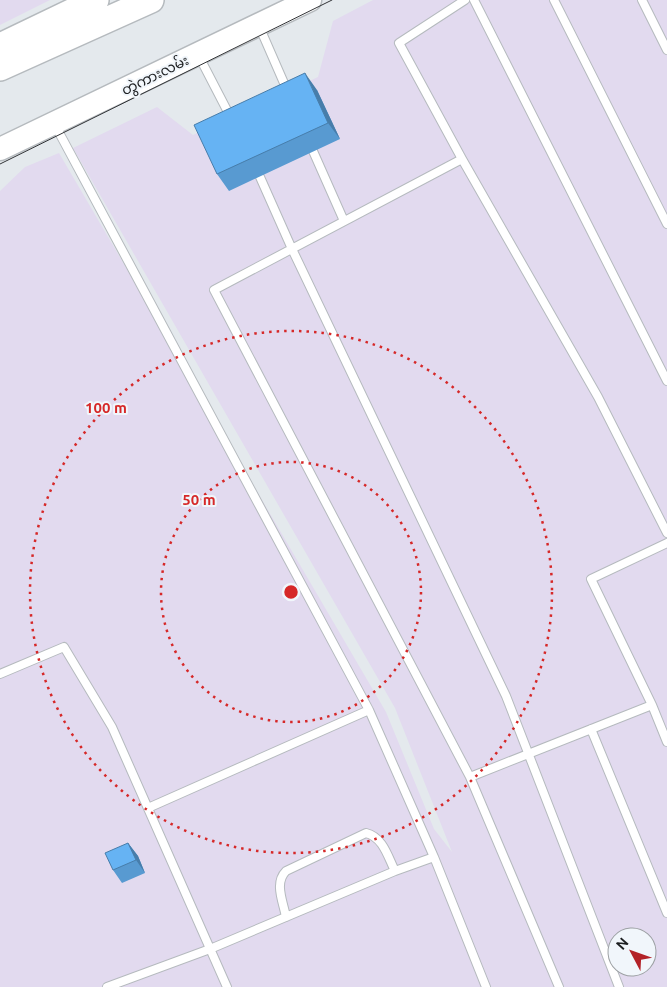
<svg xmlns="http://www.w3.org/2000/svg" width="667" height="987" viewBox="0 0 667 987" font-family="Ubuntu,'Noto Sans Myanmar',sans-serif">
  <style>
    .industrial { fill: #e2daef; fill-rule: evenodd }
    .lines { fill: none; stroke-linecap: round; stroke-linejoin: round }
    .service-casing { stroke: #b5babe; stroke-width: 10 }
    .secondary-casing { stroke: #b5babe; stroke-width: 25 }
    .primary-casing { stroke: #b5babe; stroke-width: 28 }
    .service { stroke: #fff; stroke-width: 8 }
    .secondary { stroke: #fff; stroke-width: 22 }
    .primary { stroke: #fff; stroke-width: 25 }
    .tram { stroke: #323437; stroke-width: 1 }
    .wall { fill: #589ad1 }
    .shaded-wall { fill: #477daa }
    .building { fill: #66b3f3; stroke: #477daa }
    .ring { fill: none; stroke: #d62828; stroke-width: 2.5; stroke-dasharray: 2.5 5 }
    .labels { text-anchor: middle; stroke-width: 4; stroke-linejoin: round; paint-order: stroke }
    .street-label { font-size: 14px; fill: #1c1e20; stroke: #f1f6fb }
    .centre { fill: #d62828; stroke: #f1f6fb; stroke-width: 2.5 }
    .ring-label { font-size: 15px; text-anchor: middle; font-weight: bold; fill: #d62828; stroke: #f1f6fb; stroke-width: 4; stroke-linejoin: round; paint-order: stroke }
  </style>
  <rect width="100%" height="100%" fill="#e4e9ed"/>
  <path class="industrial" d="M0 0H50L0 25Z
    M373 0H667V987H0V191L25 167 59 153 386 712 434 829 452 852 395 708 73 148 157 107 193 135 318 77 333 21ZM617 937H647V967H617Z"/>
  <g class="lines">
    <g class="service-casing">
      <path id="service" d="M465 0 399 43 462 159 598 397 667 533
        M474 0 667 381
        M554 0 667 224
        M642 0 667 50
        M258 29 263 35 287 90
        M196 57 203 64 231 118
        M55 125 369 710 434 857 486 987
        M313 151 344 221
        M462 159 214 290 470 777 559 987
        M260 177 292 249 506 696 619 987
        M667 543 591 579 652 705 667 742
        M0 674 64 647 112 727 227 987
        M591 729 667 913
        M470 777 652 705
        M148 808 369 710
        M286 917C283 901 274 883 286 871L366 833C383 837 388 857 395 871
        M107 987 210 949 395 871 434 857"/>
    </g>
    <g class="secondary-casing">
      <path id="secondary" d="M0 149 310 0"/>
    </g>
    <g class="primary-casing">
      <path id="primary" d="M0 46 96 0
        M0 68 151 0"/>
    </g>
    <use href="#service" class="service"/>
    <use href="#secondary" class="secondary"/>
    <use href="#primary" class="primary"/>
    <path class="tram" d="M0 164 332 0"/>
  </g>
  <path class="wall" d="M317 90 340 139 229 191 217 174Z
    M128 843 138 856 145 873 122 883 113 870Z"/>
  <path class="shaded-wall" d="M305 73 317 90 340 139 328 123Z
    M128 843 138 856 145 873 136 860Z"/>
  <path class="building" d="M305 73 328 123 217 174 194 125Z
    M128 843 136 860 113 870 105 853Z"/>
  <g class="ring">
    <circle cx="291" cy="592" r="130"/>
    <circle cx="291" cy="592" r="261"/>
  </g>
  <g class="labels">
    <g class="street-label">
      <text transform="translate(155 75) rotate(-26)" y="5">တွဲကားလမ်း</text>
    </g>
  </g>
  <circle cx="291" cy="592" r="8" class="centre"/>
  <g class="ring-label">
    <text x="106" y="413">100 m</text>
    <text x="199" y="505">50 m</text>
  </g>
  <g transform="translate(632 952) rotate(311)"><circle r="24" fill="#f1f6fb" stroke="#9ca0a3"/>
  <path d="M0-4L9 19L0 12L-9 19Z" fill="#b32228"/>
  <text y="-8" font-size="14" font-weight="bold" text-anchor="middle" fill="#1c1e20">N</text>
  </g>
</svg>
